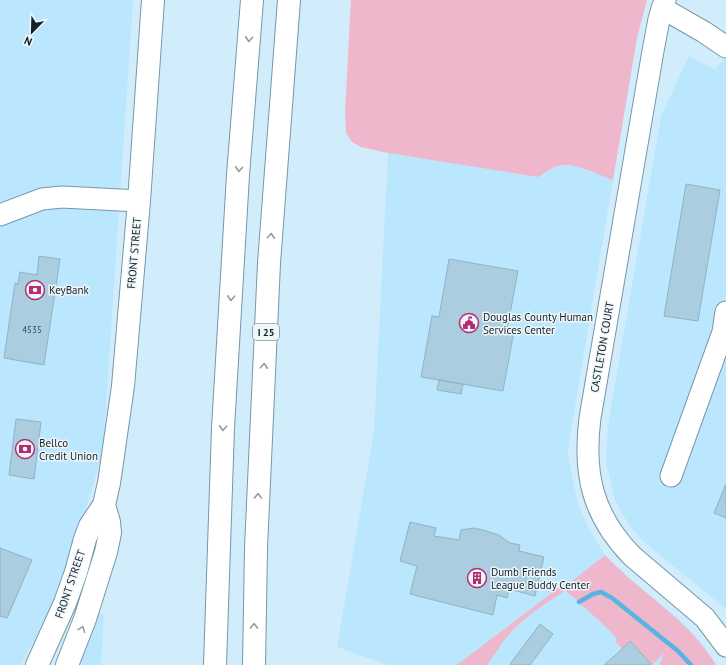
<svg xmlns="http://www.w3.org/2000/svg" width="726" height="665" viewBox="0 0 726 665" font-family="'PT Sans',sans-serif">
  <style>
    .built { fill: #bbe7fe }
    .green { fill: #eeb7cb }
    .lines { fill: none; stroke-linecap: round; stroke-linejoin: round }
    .stream { stroke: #57b5e3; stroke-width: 4.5 }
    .building { fill: #aacde0; stroke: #91b2c5 }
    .minor-casing { stroke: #7697a9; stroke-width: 23 }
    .major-casing { stroke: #7697a9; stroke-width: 24 }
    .highway-casing { stroke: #7697a9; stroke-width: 24 }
    .minor { stroke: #fff; stroke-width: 21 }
    .major { stroke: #fff; stroke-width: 22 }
    .highway { stroke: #fff; stroke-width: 22 }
    .oneway { stroke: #959b9e }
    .labels { text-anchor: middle; stroke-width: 3; stroke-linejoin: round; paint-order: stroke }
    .number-label { font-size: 9px; fill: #394b55 }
    .shield { fill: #eff6fa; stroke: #556066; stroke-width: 1 }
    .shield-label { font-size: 10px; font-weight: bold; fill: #132027 }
    .street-label { font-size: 11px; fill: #132027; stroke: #eff6fa }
    .poi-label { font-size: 11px; fill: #132027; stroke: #eff6fa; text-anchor: start }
  </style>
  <rect width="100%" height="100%" fill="#d1edfc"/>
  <path class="built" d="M0 0H133L103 451 65 581 21 665H0Z
    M726 54V609L644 542 630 526 621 512 615 499 607 467 606 457 608 425 661 116 689 56 716 70Z
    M388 153 538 177 558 166 567 165 576 166 613 180 570 437 568 455 575 491 579 506 588 527 605 555 627 576 682 622 703 645 716 665H388L337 647 374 431Z
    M98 612 104 615 101 665H77Z"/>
  <path class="green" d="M351 0H647L637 38 613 180C599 175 572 161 558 166 551 168 545 173 538 177L388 153 361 147 352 142 346 133 345 111Z
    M605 555C641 594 689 619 716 665H659L664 653 652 665 630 641 622 649 615 641 617 639 607 628 564 589 563 592C545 604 526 616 511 632 502 642 495 654 487 665H457L561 586H566Z"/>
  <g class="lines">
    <path class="stream" d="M579 602 593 594 601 592 612 598 678 651 691 665"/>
  </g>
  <path class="building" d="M686 184 720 190 698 321 664 316Z
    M39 256 60 259 44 365 4 358 15 283 18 284 20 272 37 275Z
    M449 259 518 271 507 330 514 331 503 391 421 377 432 316 439 317Z
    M439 380 463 384 461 394 437 390Z
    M16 419 41 422 34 479 9 475Z
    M726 484V518L714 513Z
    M410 522 436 528 434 536 459 540 461 530 474 528 483 530 499 535 510 543 520 545 519 551 544 557 535 596 509 589 507 598 497 595 493 615 410 594 417 566 400 561Z
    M0 548 32 560 7 618 0 616Z
    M540 624 553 634 530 665H511L510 664Z
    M630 641 652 665H604L620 651Z"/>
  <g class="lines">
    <g class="minor-casing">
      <path id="minor" d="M665 0 659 19 653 51 590 418C583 473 592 515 632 556L705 618 726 646
        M662 8 704 32 726 47
        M0 215 42 199 62 197 139 201
        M671 476 723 332 726 312"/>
    </g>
    <g class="major-casing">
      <path id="major" d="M37 665 65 603 76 572 85 539 90 526 104 505 109 483 123 386 139 201 153 0
        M67 665 85 619 106 552 110 533 109 522 104 505"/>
    </g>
    <g class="highway-casing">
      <path id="highway" d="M215 665 223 428 238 175 252 0
        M254 665 256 548 269 263 289 0"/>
    </g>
    <use href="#minor" class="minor"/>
    <use href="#major" class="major"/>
    <use href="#highway" class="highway"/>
  </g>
  <defs><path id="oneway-chevron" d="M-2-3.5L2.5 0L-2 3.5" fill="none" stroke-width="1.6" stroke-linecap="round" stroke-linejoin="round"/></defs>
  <g class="oneway">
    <use href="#oneway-chevron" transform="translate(249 39) rotate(94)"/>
    <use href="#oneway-chevron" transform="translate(239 169) rotate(94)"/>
    <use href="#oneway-chevron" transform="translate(271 236) rotate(-86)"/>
    <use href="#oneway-chevron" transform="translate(231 298) rotate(93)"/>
    <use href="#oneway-chevron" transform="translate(264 366) rotate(-87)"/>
    <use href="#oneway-chevron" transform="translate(223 428) rotate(93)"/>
    <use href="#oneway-chevron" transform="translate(258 496) rotate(-88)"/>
    <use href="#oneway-chevron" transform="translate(254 626) rotate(-89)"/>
    <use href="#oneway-chevron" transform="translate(82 629) rotate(-69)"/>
  </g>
  <defs>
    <g id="bank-ring" transform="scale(1)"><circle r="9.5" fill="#eff6fa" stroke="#b42d70" stroke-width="1.5"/><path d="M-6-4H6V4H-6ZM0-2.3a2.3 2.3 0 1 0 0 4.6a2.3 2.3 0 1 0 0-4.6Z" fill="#b42d70"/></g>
    <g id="civic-ring" transform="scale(1)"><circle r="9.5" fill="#eff6fa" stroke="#b42d70" stroke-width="1.5"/><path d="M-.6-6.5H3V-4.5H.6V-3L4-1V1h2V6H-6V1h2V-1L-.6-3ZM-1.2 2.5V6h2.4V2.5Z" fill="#b42d70"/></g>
    <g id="building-ring" transform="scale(1)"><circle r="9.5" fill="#eff6fa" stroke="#b42d70" stroke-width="1.5"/><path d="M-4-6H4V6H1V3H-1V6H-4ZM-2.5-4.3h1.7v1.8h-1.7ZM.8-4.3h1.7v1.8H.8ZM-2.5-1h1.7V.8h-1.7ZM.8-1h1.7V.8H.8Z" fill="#b42d70"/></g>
  </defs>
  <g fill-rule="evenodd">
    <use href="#bank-ring" x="35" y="290"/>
    <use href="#civic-ring" x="469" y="323"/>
    <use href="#bank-ring" x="25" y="449"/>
    <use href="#building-ring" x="477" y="578"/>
  </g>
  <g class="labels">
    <g class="number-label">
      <text x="32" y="333">4535</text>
    </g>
    <rect class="shield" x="253" y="324" width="26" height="16" rx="3"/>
    <g class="shield-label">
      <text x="266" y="336">I 25</text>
    </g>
    <g class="street-label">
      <text transform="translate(134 253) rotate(-85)" y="4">FRONT STREET</text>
      <text transform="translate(602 347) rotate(-80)" y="4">CASTLETON COURT</text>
      <text transform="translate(70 584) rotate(-71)" y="4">FRONT STREET</text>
    </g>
    <g class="poi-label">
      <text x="49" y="294">KeyBank</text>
      <text x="483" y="321">Douglas County Human<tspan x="483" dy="13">Services Center</tspan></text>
      <text x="39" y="447">Bellco<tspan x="39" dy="13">Credit Union</tspan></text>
      <text x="491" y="576">Dumb Friends<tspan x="491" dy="13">League Buddy Center</tspan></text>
    </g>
  </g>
  <g transform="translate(32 32) rotate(203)" stroke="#eff6fa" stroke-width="3" paint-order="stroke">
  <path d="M0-3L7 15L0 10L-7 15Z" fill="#132027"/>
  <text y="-6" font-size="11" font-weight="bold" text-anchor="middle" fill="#132027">N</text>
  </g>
</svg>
